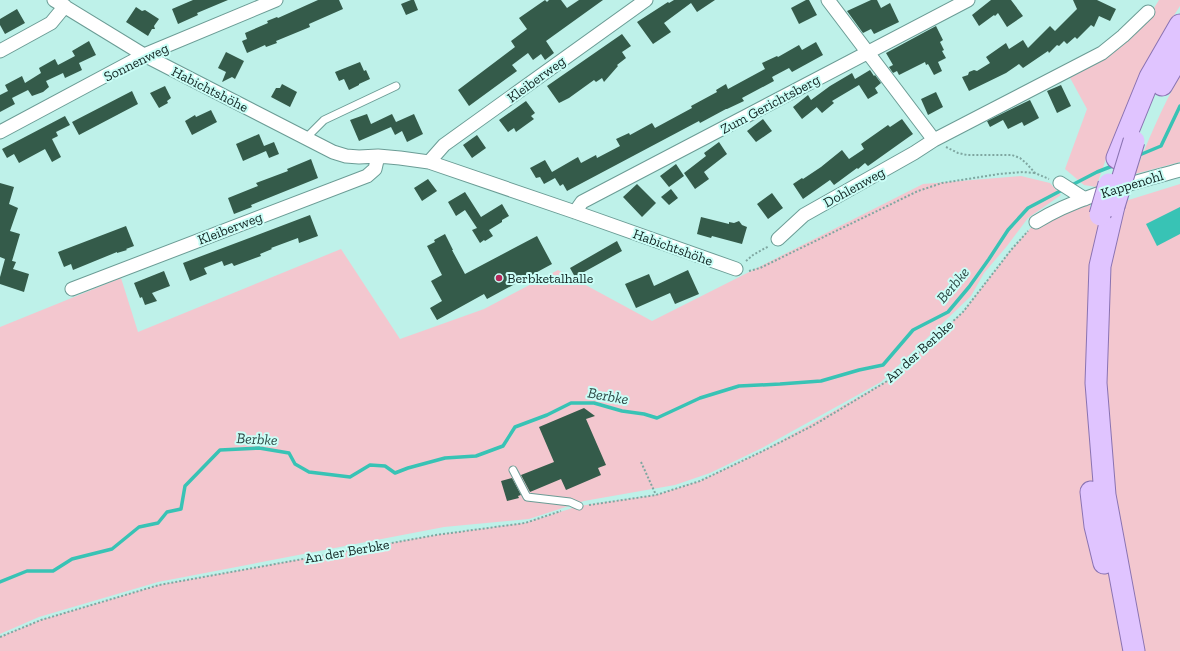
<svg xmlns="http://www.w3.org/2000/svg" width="1180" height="651" viewBox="0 0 1180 651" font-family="'Zilla Slab',serif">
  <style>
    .green { fill: #f3c7cf }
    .water { fill: #38c3b5 }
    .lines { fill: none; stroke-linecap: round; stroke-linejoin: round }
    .stream { stroke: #38c3b5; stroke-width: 3.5 }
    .building { fill: #345b4a }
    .lane-casing { stroke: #6b9c95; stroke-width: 9 }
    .street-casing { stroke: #6b9c95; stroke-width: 15 }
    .primary-casing { stroke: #8a73b2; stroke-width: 23 }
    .path { stroke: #7fa7a1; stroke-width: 2; stroke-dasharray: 2 2; stroke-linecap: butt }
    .lane { stroke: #fff; stroke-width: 7 }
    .street { stroke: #fff; stroke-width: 13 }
    .primary { stroke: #e0c4ff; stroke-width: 21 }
    .primary-bridge-casing { stroke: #8a73b2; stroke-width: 23; stroke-linecap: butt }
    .primary-bridge { stroke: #e0c4ff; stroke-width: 21 }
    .poi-dot { fill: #b6285b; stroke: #cbfef7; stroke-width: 1.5 }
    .labels { text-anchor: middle; stroke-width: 4; stroke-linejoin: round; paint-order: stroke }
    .street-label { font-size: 14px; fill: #112522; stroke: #cbfef7 }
    .poi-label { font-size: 14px; fill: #112522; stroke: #cbfef7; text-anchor: start }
    .water-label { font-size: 15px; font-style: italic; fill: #2e4a46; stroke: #cbfef7 }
  </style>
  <rect width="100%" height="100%" fill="#bef1e9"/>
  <path class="green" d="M1159 0H1180V6L1166 28 1135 87 1112 142 1096 187 1084 185 1065 169 1087 109 1069 76 1101 60 1142 27Z
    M1180 76V162L1135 174C1148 140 1162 107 1180 76Z
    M1021 176 1050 183 1061 195 1028 218 1007 246 984 273 971 296 881 382 762 448 710 473 675 485 584 501 529 519 444 527 158 582 39 617 0 634V327L121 278 138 332 341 249 400 339 484 309 558 270 652 321 923 184Z
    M1180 184V651H0V637L41 620 159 585 436 535 525 523 579 506 656 495 700 481 763 451 889 380 963 312 1011 250 1036 222 1090 203V212Z"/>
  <path class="water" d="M1180 207V234L1157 246 1146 224Z"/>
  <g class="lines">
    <path class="stream" d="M1137 156 1161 146 1180 106
      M1070 186 1097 172 1115 165
      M0 582 27 571H53L72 559 112 549 139 527 158 523 167 512 181 509 185 486 220 450 259 448 289 453 295 464 309 472 350 477 370 465 385 466 395 473 408 468 445 458 476 456 503 446 515 427 547 415 571 403H594L622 411 644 414 657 418 700 398 739 386 780 384 821 381 859 370 883 365 913 330 948 312 969 287 989 259 1008 230 1028 208 1064 189"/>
  </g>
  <path class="building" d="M193 0H228L197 13 198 15 178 24 172 9Z
    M318 0H339L343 9 309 24 310 27 276 41 277 43 266 47 265 45 247 53 242 41 247 39 245 33 268 23 267 21 277 17 278 18Z
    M411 0H414L418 10 406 15 401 4Z
    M545 0 547 2 549 0H561L567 8 579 0H603L546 41 554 53 545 60 541 54 533 60 528 53 512 65 517 71 469 106 458 90 515 47 511 41 527 29 519 18Z
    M674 0H715L697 12 691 3 664 23 671 32 653 44 637 22 668 2 669 3Z
    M806 0H809L817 15 799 24 791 8Z
    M871 0H877L881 8 890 3 899 22 874 34 871 29 863 33 847 11Z
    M991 0H1011L1023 16 1007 27 998 13 995 16 994 15 979 26 972 15Z
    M1073 0H1097L1116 9 1110 21 1099 16 1094 27 1091 25 1077 39 1075 37 1067 44 1064 41 1059 46 1057 45 1049 53 1048 51 1023 68 1019 64 1006 73 969 91 962 77 968 75 969 72 974 70 977 71 990 63 986 57 1006 43 1009 49 1023 40 1028 48 1050 26 1055 31 1077 9Z
    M136 7 142 11 145 10 159 19 154 26 155 29H152L148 36 126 22Z
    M17 9 25 23 5 34 0 25V19Z
    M936 26 943 40 940 42 944 50 942 51 946 58 938 62 942 71 934 75 928 64 926 65 925 62 899 75 897 71 893 73 889 67 893 65 886 53Z
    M622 34 631 46 622 52 626 58 617 65 618 66 604 82 602 78 596 82 594 80 569 98 559 103 547 86Z
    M89 41 96 55 79 63 82 70 65 78 63 73 46 81 49 87 43 92 32 96 28 90 12 98 15 104 0 112V95L8 91 5 85 22 76 25 83 41 73 39 68 55 59 58 65 75 56 72 51Z
    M816 42 823 55 792 72 789 68 772 77 774 81 742 98 744 101 727 109H726L700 123 699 121 567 191 563 184 560 186 555 178 544 184 540 177 536 178 530 168 545 160 552 172 578 157 581 163 596 155 597 158 620 146 616 139 629 133 630 135 652 123 655 128 692 108 691 106 717 92 716 90 726 84 728 89 765 69 762 63 777 56 778 57 799 45 802 50Z
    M226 52 244 61 235 79 232 77 222 82 226 72 218 68Z
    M360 62 364 71 366 70 370 79 359 84V85L349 90 344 79 339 81 335 72Z
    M870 70 874 76 875 75 881 83 875 88 878 93 868 99 859 85 832 101 834 103 822 113 814 104 817 107 802 119 793 107 808 95 811 100 830 86 852 73 855 79Z
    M282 84 297 92 290 107 271 97 276 88H280Z
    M1061 85 1071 106 1057 113 1047 91Z
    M165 86 171 98 167 101 168 103 159 108 150 93Z
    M132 91 138 104 79 135 72 122Z
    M936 92 943 107 928 115 921 99Z
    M1030 100 1039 118 1024 126 1022 122 1008 129 1003 120 990 127 987 121Z
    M526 101 535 113 531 116 534 119 516 132 514 128 508 132 499 120Z
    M211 110 217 122 192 135 185 121 195 115 196 117Z
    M367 114 371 124 392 114 396 122 414 114 423 134 407 142 402 131 395 135 391 127 359 141 350 120Z
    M65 116 70 125 56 132 58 136 52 139 61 157 52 162 45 149 19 163 14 154 7 158 2 149Z
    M763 119 772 131 756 142 747 131Z
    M902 119 913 134 868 166 865 163 858 169 857 168 834 185 830 180 803 199 793 184 802 178 803 179 821 167 842 150 849 159 864 149 861 144 888 125 890 127Z
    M259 134 264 146 274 142 279 154 269 158 266 151 243 161 236 144Z
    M477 135 486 148 472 158 463 145Z
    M719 142 727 154 704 172 709 179 695 189 684 173 706 156 704 153Z
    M311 159 318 178 251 205 252 207 234 214 228 198 258 186 256 183 288 171 287 169Z
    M676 164 684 176 669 187 660 176Z
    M428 179 437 191 422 201 414 188Z
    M0 183 14 187 9 204 18 208 10 231 20 234 12 261 9 260 16 262 13 269 29 274 24 292 0 284V277L5 259 0 257Z
    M637 184 656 203 642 217 623 197Z
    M671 189 678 198 669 205 661 197Z
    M465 192 481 217 502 204 509 216 502 220V222L489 230 493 236 485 241 484 240 480 243 472 230 477 228 465 210 456 216 448 202Z
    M772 193 783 208 768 219 757 204Z
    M310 215 318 236 299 243 298 238 271 248 272 249 260 254 261 256 234 266 232 263 224 266 222 261 204 268 207 274 190 281 183 263Z
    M701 217 729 224V222L734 223 739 221 742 225 747 227 742 244 712 236 711 238 697 234Z
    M126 226 134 246 126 249 127 250 117 253V252L73 270 71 264 64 267 58 252Z
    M445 234 453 250H452L465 274 537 236 552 264 487 299 484 294 437 320 430 308 442 301 431 281 442 275 427 246 435 242 434 240Z
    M617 241 622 251 575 277 570 268Z
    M688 270 699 294 675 304 670 293 636 308 625 284 649 274 654 286Z
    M164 271 170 286 152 293 157 301 145 305 142 297 140 298 134 283Z
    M584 408 595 416 586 419 606 465 598 468 601 475 566 490 561 479 530 492 521 475 554 462 539 427Z
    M512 478 521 495 518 496 519 498 507 501 501 481Z"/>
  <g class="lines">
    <g class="lane-casing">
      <path id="lane" d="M306 138 324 120 396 86
        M513 470 527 497 570 502 579 506"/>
    </g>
    <g class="street-casing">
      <path id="street" d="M54 0 144 55 333 152 346 156 359 157 378 156 400 158 429 162 575 212 736 269
        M828 0 934 140
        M0 51 51 23 65 6
        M0 132 144 55 276 0
        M429 162 444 145 646 0
        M1060 183 1085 199
        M575 212 582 202 968 0
        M1036 222C1077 196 1134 183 1180 170
        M778 239 804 215 914 153 934 140 1102 53 1123 36 1148 12
        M72 289 367 176 375 169 378 156"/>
    </g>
    <g class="primary-casing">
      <path id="primary" d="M1162 85 1180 54
        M1117 158 1150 77 1180 25
        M1114 206 1100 266 1096 383 1105 495 1134 651
        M1091 492 1095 526 1104 563"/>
    </g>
    <path class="path" d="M946 147 958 153 967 155H1012L1020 158 1026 163 1035 173 1049 179
      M746 261 753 255 769 246
      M749 271 760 268 918 191 942 183 999 174 1023 172 1035 173
      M641 462 656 495
      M589 505 656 495 700 481 763 451 814 425 889 380 963 312 1011 250 1028 231
      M0 637 41 620 159 585 436 535 525 523 561 511"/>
    <use href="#lane" class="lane"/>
    <use href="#street" class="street"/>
    <use href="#primary" class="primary"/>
    <g class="primary-bridge-casing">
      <path id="primary-bridge" d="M1114 206 1134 141
        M1100 215 1109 184"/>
    </g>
    <use href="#primary-bridge" class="primary-bridge"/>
  </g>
  <circle class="poi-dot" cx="499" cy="278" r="4"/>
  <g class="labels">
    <g class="street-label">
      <text transform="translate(136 62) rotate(-26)" y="5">Sonnenweg</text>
      <text transform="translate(536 79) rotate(-36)" y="5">Kleiberweg</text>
      <text transform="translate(210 89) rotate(27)" y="5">Habichtshöhe</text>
      <text transform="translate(770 104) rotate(-28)" y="5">Zum Gerichtsberg</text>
      <text transform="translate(1132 184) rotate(-17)" y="5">Kappenohl</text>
      <text transform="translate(854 187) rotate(-29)" y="5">Dohlenweg</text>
      <text transform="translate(230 228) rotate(-21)" y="5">Kleiberweg</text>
      <text transform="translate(673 247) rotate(20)" y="5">Habichtshöhe</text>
      <text transform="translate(919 351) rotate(-42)" y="5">An der Berbke</text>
      <text transform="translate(347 551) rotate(-10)" y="5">An der Berbke</text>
    </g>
    <g class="poi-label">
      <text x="507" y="283">Berbketalhalle</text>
    </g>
    <g class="water-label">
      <text transform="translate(953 285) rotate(-50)" y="5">Berbke</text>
      <text transform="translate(608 396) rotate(10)" y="5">Berbke</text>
      <text transform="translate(257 439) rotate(3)" y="5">Berbke</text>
    </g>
  </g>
</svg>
